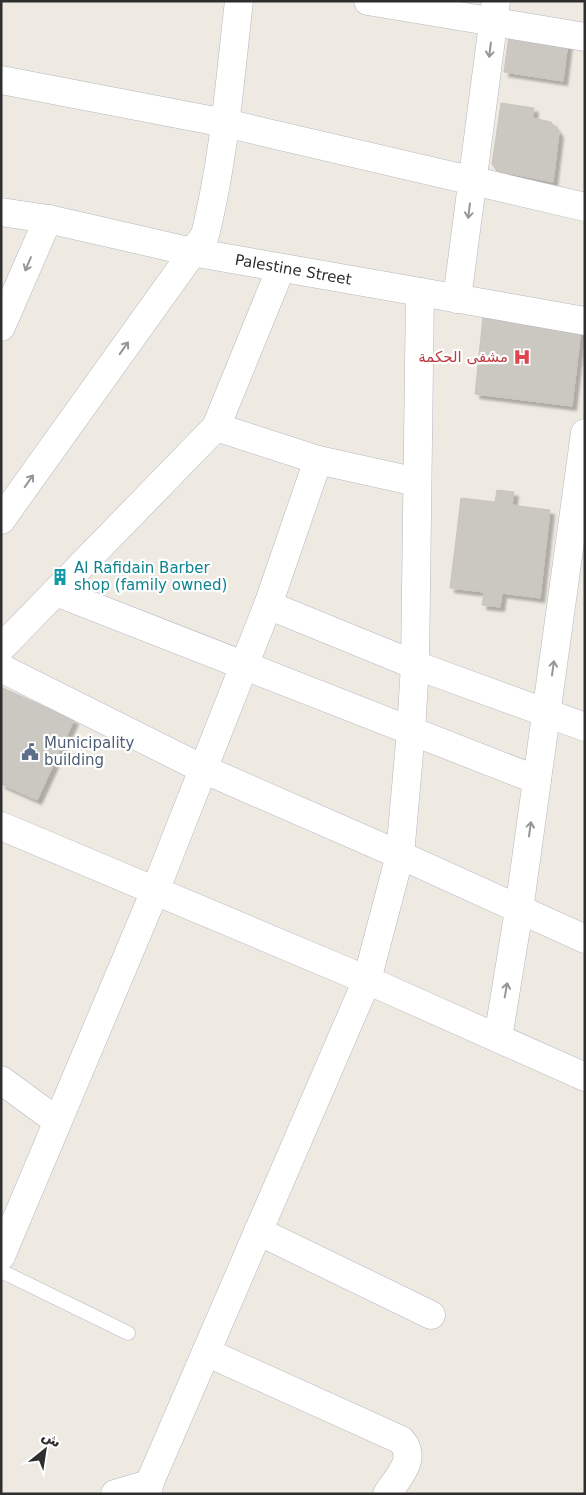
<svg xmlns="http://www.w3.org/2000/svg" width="586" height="1495" viewBox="0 0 586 1495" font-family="'DejaVu Sans','Noto Sans Arabic',sans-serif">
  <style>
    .building { fill: #cac8c0; stroke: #c9c6bb; filter: url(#shadow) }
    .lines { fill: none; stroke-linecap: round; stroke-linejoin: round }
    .lane-casing { stroke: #b5b6c0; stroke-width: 15 }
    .street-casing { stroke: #b5b6c0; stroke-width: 29 }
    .secondary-casing { stroke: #b5b6c0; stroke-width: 29 }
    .lane { stroke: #fff; stroke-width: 14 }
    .street { stroke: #fff; stroke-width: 28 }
    .secondary { stroke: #fff; stroke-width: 28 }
    .oneway { stroke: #969696 }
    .labels { text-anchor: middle; stroke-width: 4.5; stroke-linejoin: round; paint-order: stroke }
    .street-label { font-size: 15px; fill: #2e2e2e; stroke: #fff }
    .health-label { font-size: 15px; fill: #be3a42; stroke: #fff; text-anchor: end }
    .culture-label { font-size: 15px; fill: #0d838f; stroke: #fff; text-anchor: start }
    .service-label { font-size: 15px; fill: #4e5e75; stroke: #fff; text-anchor: start }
  </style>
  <defs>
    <filter id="shadow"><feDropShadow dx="4.5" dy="4.5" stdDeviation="1" flood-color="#0004"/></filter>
  </defs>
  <rect width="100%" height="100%" fill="#eeeae2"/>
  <path class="building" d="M509 35 568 42 563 81 504 72Z
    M501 103 534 108 533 118 551 122 559 133 553 182 497 171 492 164Z
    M483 317 581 329 572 406 475 394Z
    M497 490 514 492 512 505 550 510 540 598 502 593 500 607 482 605 484 592 450 588 461 498 495 502Z
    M1 687 74 720 37 800 1 784Z"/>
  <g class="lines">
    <g class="lane-casing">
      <path id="lane" d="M1 1271 128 1333"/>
    </g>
    <g class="street-casing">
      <g id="street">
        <path d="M368 1 585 37"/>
        <path d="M1 80 225 123 585 207"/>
        <path id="s1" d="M1 212 48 219 192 252 585 321"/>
        <path d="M457 299 496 1"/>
        <path d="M1 327 48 219"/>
        <path d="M216 427 318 460 417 482"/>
        <path d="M1 520 205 235C224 159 230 79 239 1"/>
        <path d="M56 592 537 780"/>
        <path d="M268 605 415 665 585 727"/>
        <path d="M1 648 216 427 281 268"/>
        <path d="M1 668 203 769 400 855 585 939"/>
        <path d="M498 1038 519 910 585 433"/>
        <path d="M1 1080 57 1121"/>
        <path d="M258 1231 431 1315"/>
        <path d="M1 1256 155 891 268 605 318 460"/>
        <path d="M206 1352 401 1440C418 1459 398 1477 387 1494"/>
        <path d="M115 1494 149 1484"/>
        <path d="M148 1494 149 1484 367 980 400 855 411 731 415 665 420 292"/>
      </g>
    </g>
    <g class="secondary-casing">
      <path id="secondary" d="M1 826 367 980 585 1077"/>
    </g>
    <use href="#lane" class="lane"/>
    <use href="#street" class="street"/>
    <use href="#secondary" class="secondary"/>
  </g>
  <defs><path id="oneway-shaft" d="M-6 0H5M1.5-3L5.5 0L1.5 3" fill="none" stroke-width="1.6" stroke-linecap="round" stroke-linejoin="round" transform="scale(1.25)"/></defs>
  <g class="oneway">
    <use href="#oneway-shaft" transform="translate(490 50) rotate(97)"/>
    <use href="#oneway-shaft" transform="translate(469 211) rotate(97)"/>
    <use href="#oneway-shaft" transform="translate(28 264) rotate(113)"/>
    <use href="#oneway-shaft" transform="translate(124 348) rotate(-55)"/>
    <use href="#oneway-shaft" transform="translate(29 481) rotate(-55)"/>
    <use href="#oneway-shaft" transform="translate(553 668) rotate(-82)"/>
    <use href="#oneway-shaft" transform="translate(530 829) rotate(-82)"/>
    <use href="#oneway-shaft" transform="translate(506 990) rotate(-80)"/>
  </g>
  <defs>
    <g id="hospital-bare" transform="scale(1.35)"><path d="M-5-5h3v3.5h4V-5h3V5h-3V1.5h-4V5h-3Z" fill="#e0444e" stroke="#fff" stroke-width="2.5" paint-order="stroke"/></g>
    <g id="building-bare" transform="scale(1.35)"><path d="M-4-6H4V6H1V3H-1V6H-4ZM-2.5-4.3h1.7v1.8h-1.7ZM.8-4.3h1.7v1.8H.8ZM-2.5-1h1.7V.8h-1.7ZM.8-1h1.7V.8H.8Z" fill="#0f9aa8" stroke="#fff" stroke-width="2.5" paint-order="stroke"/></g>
    <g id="civic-bare" transform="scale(1.35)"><path d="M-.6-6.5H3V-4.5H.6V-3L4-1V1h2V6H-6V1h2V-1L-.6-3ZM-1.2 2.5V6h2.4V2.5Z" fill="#5c6f8a" stroke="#fff" stroke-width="2.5" paint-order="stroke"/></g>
  </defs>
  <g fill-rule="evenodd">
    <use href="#hospital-bare" x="522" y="357"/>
    <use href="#building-bare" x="60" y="577"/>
    <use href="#civic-bare" x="30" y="752"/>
  </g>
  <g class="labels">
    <g class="street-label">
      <text dy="5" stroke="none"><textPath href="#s1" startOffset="298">Palestine Street</textPath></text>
    </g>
    <g class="health-label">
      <text x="508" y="362">مشفى الحكمة</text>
    </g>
    <g class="culture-label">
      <text x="74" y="573">Al Rafidain Barber<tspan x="74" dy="17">shop (family owned)</tspan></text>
    </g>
    <g class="service-label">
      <text x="44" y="748">Municipality<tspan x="44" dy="17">building</tspan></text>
    </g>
  </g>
  <rect width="586" height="1495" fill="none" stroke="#2e2e2e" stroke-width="5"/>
  <g transform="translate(45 1450) rotate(30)" stroke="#ffffff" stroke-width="4" paint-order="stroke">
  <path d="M0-4L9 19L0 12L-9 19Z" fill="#2e2e2e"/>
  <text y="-8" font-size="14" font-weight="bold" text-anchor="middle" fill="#2e2e2e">ش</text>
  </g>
</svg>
